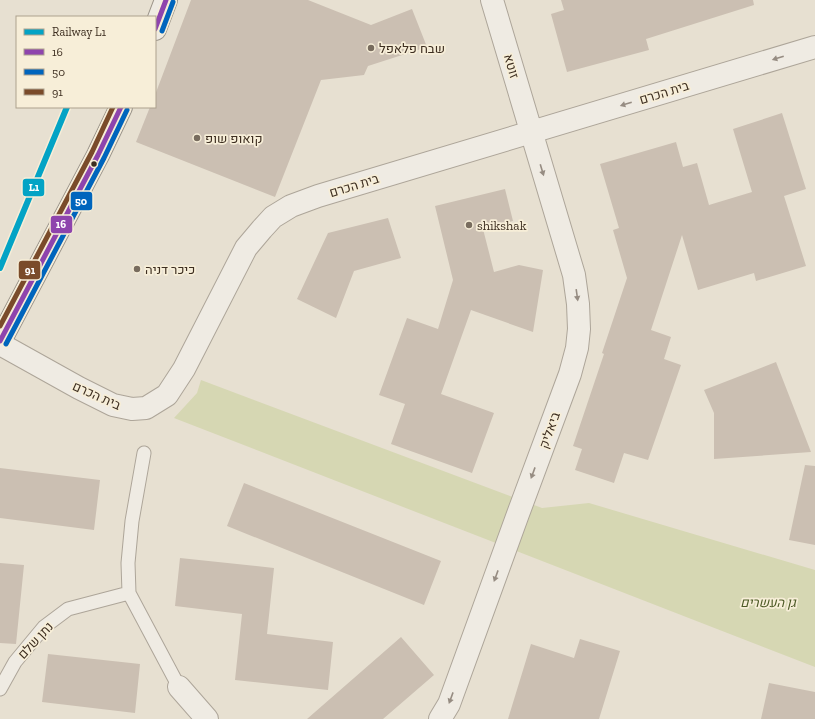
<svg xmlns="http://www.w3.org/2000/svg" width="815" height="719" viewBox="0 0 815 719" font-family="'Zilla Slab',Heebo,serif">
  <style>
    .green { fill: #d6d7b3 }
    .building { fill: #cbbfb2 }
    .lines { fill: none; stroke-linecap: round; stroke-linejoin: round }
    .lane-casing { stroke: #ada599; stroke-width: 15 }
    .street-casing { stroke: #ada599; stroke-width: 24 }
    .secondary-casing { stroke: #9c958a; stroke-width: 24 }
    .lane { stroke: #efebe3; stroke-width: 13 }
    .street { stroke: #efebe3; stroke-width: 22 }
    .secondary { stroke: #efebe3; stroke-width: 22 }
    .bus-1-casing { stroke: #f7eed8; stroke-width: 8 }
    .bus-2-casing { stroke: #f7eed8; stroke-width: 8 }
    .bus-3-casing { stroke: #f7eed8; stroke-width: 8 }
    .bus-1 { stroke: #8e44ad; stroke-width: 5 }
    .bus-2 { stroke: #0065bd; stroke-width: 5 }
    .bus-3 { stroke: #7a4b2a; stroke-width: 5 }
    .rail-1-casing { stroke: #f7eed8; stroke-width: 9 }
    .rail-1 { stroke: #03a3c5; stroke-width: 6 }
    .oneway { fill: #968c82 }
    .poi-dot { fill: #786c5e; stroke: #f7eed8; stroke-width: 1.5 }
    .bus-dot { fill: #3d2e20; stroke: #f7eed8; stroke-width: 1.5 }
    .labels { text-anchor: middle; stroke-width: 3.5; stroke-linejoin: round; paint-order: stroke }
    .poi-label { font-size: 13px; fill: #3d2e20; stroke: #f7eed8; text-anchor: start }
    .street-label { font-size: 13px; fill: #3d2e20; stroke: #f7eed8 }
    .park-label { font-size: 13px; font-style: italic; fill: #4d5a26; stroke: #f7eed8 }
    .line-badge { stroke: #f7eed8; stroke-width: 1.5 }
    .badge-label { font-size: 11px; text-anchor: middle; font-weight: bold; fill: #fff }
  </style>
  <rect width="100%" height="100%" fill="#e7e0d1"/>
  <path class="green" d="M201 380 542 508 589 503 815 570V667L174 418 197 393Z"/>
  <path class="building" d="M191 0H308L371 25 412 9 427 47 368 66 364 75 321 80 275 197 136 142 150 107H155V95Z
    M561 0H753L754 5 646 39 649 50 567 72 551 14 564 10Z
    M782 113 806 189 784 196 806 266 756 281 754 273 698 290 682 235 651 330 671 337 664 359 681 365 648 460 624 453 614 483 575 470 582 449 573 446 604 354 602 353 627 278 613 230 619 228 600 164 676 142 683 167 697 163 709 205 752 192 733 129Z
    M505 189 513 221 483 229 494 272 519 265 543 270 533 332 471 310 441 394 494 413 472 473 391 444 405 404 379 395 407 318 438 329 453 280 435 206Z
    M388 218 401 258 354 271 336 318 297 299 328 233Z
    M776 362 811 452 714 459V413L704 390Z
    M805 465 815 466V545L789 540Z
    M0 468 100 480 94 530 0 518Z
    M244 483 441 561 424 605 227 526Z
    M180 558 274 568 267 634 333 642 328 690 235 680 242 614 175 606Z
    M0 563 24 565 16 644 0 643Z
    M401 637 434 675 383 719H307Z
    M580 639 620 651 599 719H508L531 644 574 658Z
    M48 654 140 664 135 713 42 702Z
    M769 683 815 692V719H761Z"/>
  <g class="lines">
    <g class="lane-casing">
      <path id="lane" d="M144 453 132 521 128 563 129 593 179 687
        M0 689 15 662 44 627 68 609 129 593"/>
    </g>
    <g class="street-casing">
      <path id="street" d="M0 344 79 388 113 405 132 409 146 408 167 395 184 369 246 248 262 229 273 217 291 206 318 196 815 47
        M179 687 207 719
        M440 719 449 704 518 514 570 374 577 348 579 329 578 304 574 275 492 0"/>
    </g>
    <g class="secondary-casing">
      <path id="secondary" d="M155 29 166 0
        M0 341 98 155 121 107"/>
    </g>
    <use href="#lane" class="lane"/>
    <use href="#street" class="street"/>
    <use href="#secondary" class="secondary"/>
    <g class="bus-1-casing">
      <path id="bus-1" d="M155 29 166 0
        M0 341 98 155 121 107"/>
    </g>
    <g class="bus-2-casing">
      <path id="bus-2" d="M162 31 173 2
        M6 344 104 158 127 110"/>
    </g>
    <g class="bus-3-casing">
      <path id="bus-3" d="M0 326 92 152 113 107"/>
    </g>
    <use href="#bus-1" class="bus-1"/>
    <use href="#bus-2" class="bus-2"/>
    <use href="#bus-3" class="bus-3"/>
    <g class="rail-1-casing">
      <path id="rail-1" d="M0 268 67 107"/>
    </g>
    <use href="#rail-1" class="rail-1"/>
  </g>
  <defs><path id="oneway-solid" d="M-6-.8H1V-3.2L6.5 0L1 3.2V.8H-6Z"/></defs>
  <g class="oneway">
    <use href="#oneway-solid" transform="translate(778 58) rotate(163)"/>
    <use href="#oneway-solid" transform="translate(626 104) rotate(163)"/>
    <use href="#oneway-solid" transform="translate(542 170) rotate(73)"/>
    <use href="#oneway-solid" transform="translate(577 295) rotate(82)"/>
    <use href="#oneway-solid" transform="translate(533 473) rotate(110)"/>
    <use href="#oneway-solid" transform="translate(496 576) rotate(110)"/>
    <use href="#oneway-solid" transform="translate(451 698) rotate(110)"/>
  </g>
  <g class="poi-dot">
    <circle cx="371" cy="48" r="4"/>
    <circle cx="197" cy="138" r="4"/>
    <circle cx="469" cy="225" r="4"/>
    <circle cx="137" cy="269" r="4"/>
  </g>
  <circle class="bus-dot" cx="94" cy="164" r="3.5"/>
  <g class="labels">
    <g class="poi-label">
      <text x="379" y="53">שבח פלאפל</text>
      <text x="205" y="143">קואופ שופ</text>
      <text x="477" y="230">shikshak</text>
      <text x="145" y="274">כיכר דניה</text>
    </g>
    <g class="street-label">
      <text transform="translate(512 66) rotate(74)" y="5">זוטא</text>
      <text transform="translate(664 92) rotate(-17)" y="5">בית הכרם</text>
      <text transform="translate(354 185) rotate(-17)" y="5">בית הכרם</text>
      <text transform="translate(97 395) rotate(24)" y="5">בית הכרם</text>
      <text transform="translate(549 430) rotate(-70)" y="5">ביאליק</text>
      <text transform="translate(35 640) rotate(-47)" y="5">נתן שלם</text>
    </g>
    <g class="park-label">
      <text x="768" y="607">גן העשרים</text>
    </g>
  </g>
  <g class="line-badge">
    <rect x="22" y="178" width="23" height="19" rx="4" fill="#03a3c5"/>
    <rect x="70" y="191" width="23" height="20" rx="4" fill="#0065bd"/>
    <rect x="50" y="215" width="23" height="19" rx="4" fill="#8e44ad"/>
    <rect x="18" y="260" width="23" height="20" rx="4" fill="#7a4b2a"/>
  </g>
  <g class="badge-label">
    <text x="34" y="191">L1</text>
    <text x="81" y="205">50</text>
    <text x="61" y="228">16</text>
    <text x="30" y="274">91</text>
  </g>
  <rect x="16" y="16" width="140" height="92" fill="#f7eed8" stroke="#ada18e"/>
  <rect x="24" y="29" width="20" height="6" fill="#03a3c5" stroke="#ada18e"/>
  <text x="52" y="36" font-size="12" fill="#3d2e20">Railway L1</text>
  <rect x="24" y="49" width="20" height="6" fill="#8e44ad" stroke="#ada18e"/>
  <text x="52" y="56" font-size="12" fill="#3d2e20">16</text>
  <rect x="24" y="69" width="20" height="6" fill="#0065bd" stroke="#ada18e"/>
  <text x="52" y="76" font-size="12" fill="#3d2e20">50</text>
  <rect x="24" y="89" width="20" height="6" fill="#7a4b2a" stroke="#ada18e"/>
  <text x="52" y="96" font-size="12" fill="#3d2e20">91</text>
</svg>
